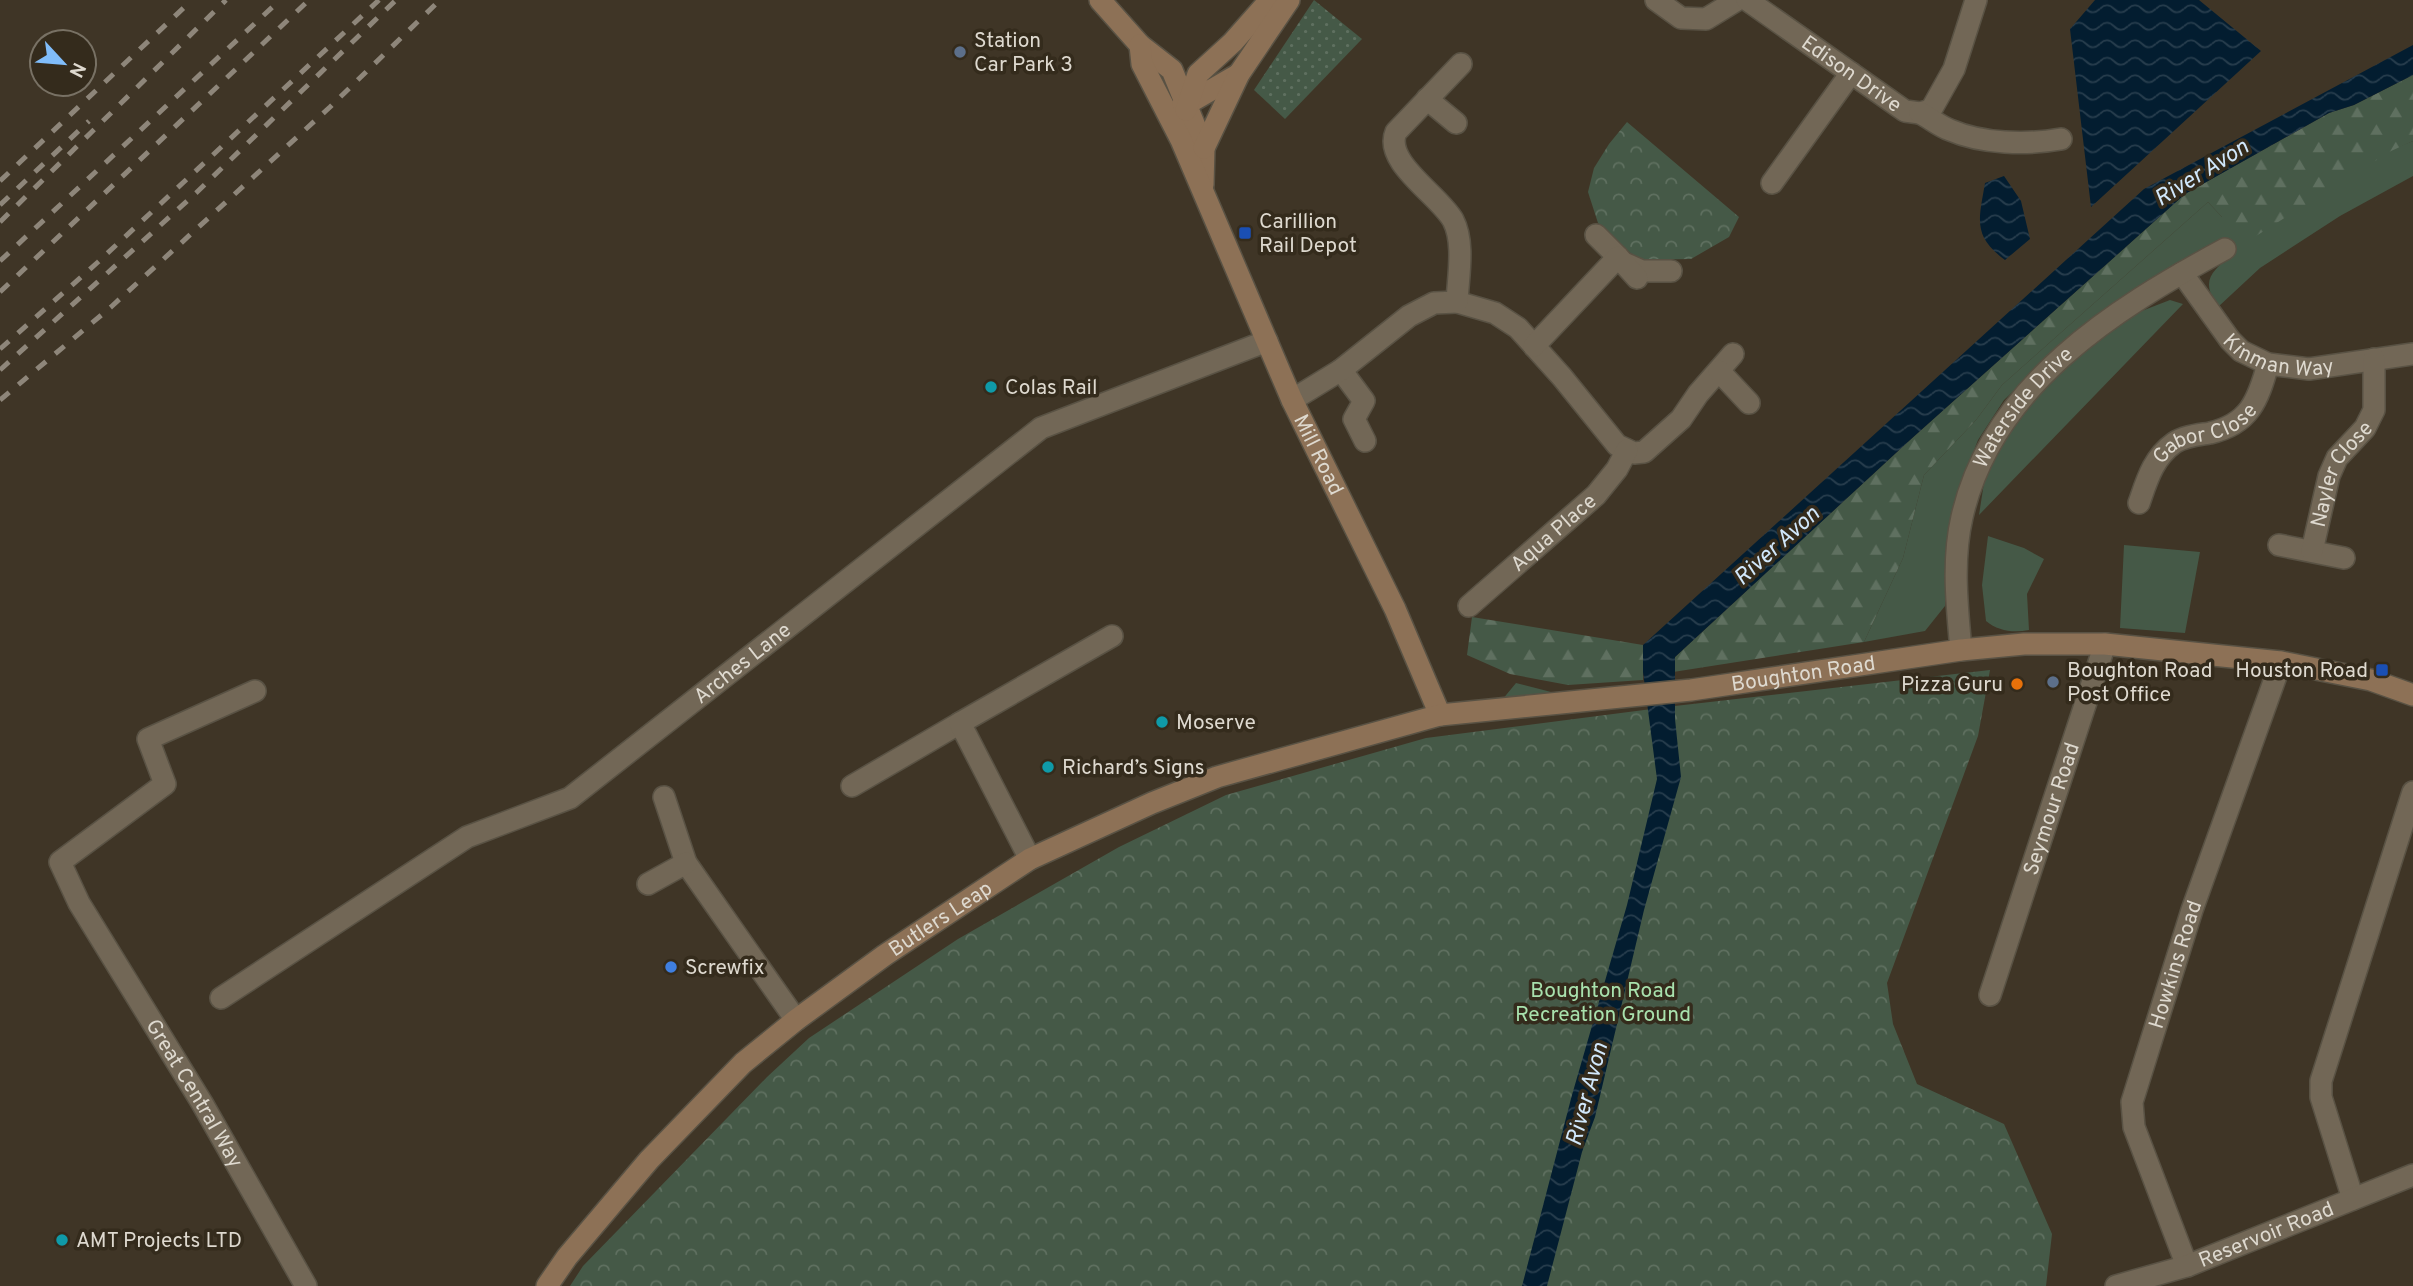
<svg xmlns="http://www.w3.org/2000/svg" width="2413" height="1286" viewBox="0 0 2413 1286" font-family="Overpass,sans-serif">
  <style>
    .grass { fill: #455947 }
    .forest { fill: url(#forest-firs) }
    .park { fill: url(#park-crowns) }
    .garden { fill: url(#garden-dots) }
    .water { fill: url(#water-waves) }
    .lines { fill: none; stroke-linecap: round; stroke-linejoin: round }
    .street-casing { stroke: #595244; stroke-width: 24 }
    .secondary-casing { stroke: #595244; stroke-width: 24 }
    .street { stroke: #726756; stroke-width: 21 }
    .secondary { stroke: #8d7156; stroke-width: 21 }
    .rail { stroke: #8e867a; stroke-width: 5; stroke-dasharray: 12 12; stroke-linecap: butt }
    .service-dot { fill: #5c6f8a; stroke: #342b1c; stroke-width: 2.5 }
    .transit-dot { fill: #1a4fb4; stroke: #342b1c; stroke-width: 2.5 }
    .culture-dot { fill: #0f9aa8; stroke: #342b1c; stroke-width: 2.5 }
    .food-dot { fill: #e8710a; stroke: #342b1c; stroke-width: 2.5 }
    .shop-dot { fill: #3f7fe0; stroke: #342b1c; stroke-width: 2.5 }
    .labels { text-anchor: middle; stroke-width: 7; stroke-linejoin: round; paint-order: stroke }
    .poi-label { font-size: 21px; fill: #ded9cf; stroke: #342b1c; text-anchor: start }
    .street-label { font-size: 21px; fill: #ded9cf; stroke: #342b1c }
    .park-label { font-size: 21px; fill: #a8e1ad; stroke: #342b1c }
    .water-label { font-size: 23px; font-style: italic; fill: #d1e8fc; stroke: #342b1c }
  </style>
  <defs>
    <pattern id="forest-firs" width="22" height="20" patternUnits="userSpaceOnUse" patternTransform="scale(1.75)"><rect width="22" height="20" fill="#455947"/><path d="M5 1l3.5 6h-7zM16 11l3.5 6h-7z" fill="#5f7060"/></pattern>
    <pattern id="park-crowns" width="20" height="18" patternUnits="userSpaceOnUse" patternTransform="scale(1.75)"><rect width="20" height="18" fill="#455947"/><path d="M2 6a3 3 0 1 1 6 0M12 15a3 3 0 1 1 6 0" fill="none" stroke="#5f7060"/></pattern>
    <pattern id="garden-dots" width="8" height="8" patternUnits="userSpaceOnUse" patternTransform="scale(1.75)"><rect width="8" height="8" fill="#455947"/><path d="M2 2h.1M6 6h.1" fill="none" stroke="#5f7060" stroke-width="1.8" stroke-linecap="round"/></pattern>
    <pattern id="water-waves" width="16" height="10" patternUnits="userSpaceOnUse" patternTransform="scale(1.75)"><rect width="16" height="10" fill="#031d30"/><path d="M0 5q4-4 8 0t8 0" fill="none" stroke="#273d4d"/></pattern>
  </defs>
  <rect width="100%" height="100%" fill="#3f3526"/>
  <path class="grass" d="M2413 141V176L2340 216 2260 268 2218 307C2200 280 2211 272 2233 254L2226 238 2176 266 2039 367 2004 400 1978 440 1956 497 1946 552 1945 606 1925 631 1864 642 1903 558 1924 475 1976 420 2002 385 2208 202 2222 217Z
    M2170 300 2183 304 1979 515 1985 476 2006 431 2040 386 2091 344 2139 312Z
    M1988 536 2024 548 2044 559 2027 594 2029 630C2013 633 1998 631 1986 621L1982 585Z
    M2124 545 2200 552 2185 633 2120 628Z
    M1516 683 1555 693 1502 700Z"/>
  <path class="forest" d="M2413 75V141L2391 151 2256 236 2222 217 2208 202 2002 385 1976 420 1924 475 1903 558 1864 642 1673 672 1675 657 1910 440 2185 194 2329 113 2354 105Z
    M1472 617 1643 645V680L1568 685 1510 674 1467 655Z"/>
  <path class="park" d="M1627 122 1739 217 1729 237 1691 259 1638 260 1598 223 1588 192 1594 168 1609 144Z
    M1990 670 1978 736 1887 983 1893 1024 1917 1084 2004 1124 2052 1234 2046 1286H570L583 1266 767 1077 809 1038 958 939 1119 847 1226 795 1426 738 1675 706Z"/>
  <path class="garden" d="M1314 0 1362 39 1285 119 1254 90Z"/>
  <path class="water" d="M2095 0H2199L2261 51 2091 207 2070 29Z
    M2413 45V75L2354 105 2329 113 2185 194 1910 440 1675 657V719L1681 777 1644 910 1595 1117 1582 1152 1547 1286H1522L1572 1095 1627 905 1657 779 1643 672V645L2144 189Z
    M2004 176 2021 201 2030 239 2005 260C1972 236 1979 219 1985 183Z"/>
  <g class="lines">
    <g class="street-casing">
      <g id="street">
        <path d="M1656 0 1681 18 1706 19 1737 0"/>
        <path id="s1" d="M1747 0 1905 111 1920 113 1931 110 1954 69 1976 0"/>
        <path d="M1427 99 1456 123"/>
        <path d="M1920 113C1930 118 1939 126 1950 130 1982 144 2027 145 2061 139"/>
        <path d="M1772 183 1851 73"/>
        <path d="M1596 235 1618 257"/>
        <path d="M1624 263 1642 271H1671"/>
        <path id="s2" d="M2182 273 2230 340 2241 351 2268 364 2309 369 2413 354"/>
        <path d="M1457 302 1495 313 1518 328 1562 377 1617 445 1634 453 1644 452 1681 419 1698 394 1733 354"/>
        <path d="M1534 346 1618 257 1637 278"/>
        <path d="M1341 370 1364 401 1354 419 1365 441"/>
        <path d="M1719 371 1749 403"/>
        <path d="M1292 400 1341 370 1409 316 1434 303 1457 302C1458 277 1465 243 1453 220 1439 195 1383 162 1396 132L1461 64"/>
        <path id="s3" d="M2139 503C2147 480 2153 458 2174 443 2184 436 2198 435 2210 433 2249 424 2258 401 2268 364"/>
        <path d="M2279 545 2344 558"/>
        <path id="s4" d="M2312 551 2329 476 2337 458 2365 428 2374 410V359"/>
        <path id="s5" d="M1469 606 1596 495 1617 469 1627 450"/>
        <path id="s6" d="M1961 650C1957 606 1952 560 1962 517 1992 385 2114 309 2225 249"/>
        <path id="s7" d="M255 691 148 739 165 784 60 862 79 903 202 1103 306 1286"/>
        <path d="M852 786 960 723"/>
        <path d="M664 797 686 863 796 1020"/>
        <path d="M1030 859 960 723 1112 636"/>
        <path d="M648 884 686 863"/>
        <path id="s8" d="M1990 995 2105 644"/>
        <path id="s9" d="M221 998 467 837 570 798 1041 428 1267 341"/>
        <path d="M2353 1199 2321 1097V1081L2413 792"/>
        <path id="s10" d="M2187 1266 2134 1127 2132 1102 2192 910 2281 662"/>
        <path id="s11" d="M2116 1286 2187 1266 2413 1175"/>
      </g>
    </g>
    <g class="secondary-casing">
      <g id="secondary">
        <path d="M1100 0 1140 45 1172 70 1204 148 1203 185"/>
        <path id="s12" d="M1140 45 1142 64 1181 140 1292 400 1395 609 1440 715"/>
        <path d="M1183 104H1187L1239 74"/>
        <path d="M1186 110 1198 74 1233 42 1270 0"/>
        <path d="M1204 148 1239 74 1289 0"/>
        <path id="s13" d="M547 1286 567 1257 649 1160 743 1063 796 1020 885 955 1030 859 1152 803 1217 777 1440 715 1691 690 1961 650 2024 644H2105L2281 662 2371 680 2413 695"/>
      </g>
    </g>
    <use href="#street" class="street"/>
    <use href="#secondary" class="secondary"/>
    <path class="rail" d="M0 181 192 0
      M0 205 89 121
      M0 222 226 0
      M0 261 280 0
      M0 292 309 0
      M0 349 98 262 379 0
      M0 370 196 193 396 0
      M0 400 111 307 330 107 440 0"/>
  </g>
  <g class="service-dot">
    <circle cx="960" cy="52" r="7"/>
    <circle cx="2053" cy="682" r="7"/>
  </g>
  <g class="transit-dot">
    <rect x="1238" y="226" width="14" height="14" rx="3.5"/>
    <rect x="2375" y="663" width="14" height="14" rx="3.5"/>
  </g>
  <g class="culture-dot">
    <circle cx="991" cy="387" r="7"/>
    <circle cx="1162" cy="722" r="7"/>
    <circle cx="1048" cy="767" r="7"/>
    <circle cx="62" cy="1240" r="7"/>
  </g>
  <circle class="food-dot" cx="2017" cy="684" r="7"/>
  <circle class="shop-dot" cx="671" cy="967" r="7"/>
  <g class="labels">
    <g class="poi-label">
      <text x="974" y="47">Station<tspan x="974" dy="24">Car Park 3</tspan></text>
      <text x="1259" y="228">Carillion<tspan x="1259" dy="24">Rail Depot</tspan></text>
      <text x="1005" y="394">Colas Rail</text>
      <text x="2067" y="677">Boughton Road<tspan x="2067" dy="24">Post Office</tspan></text>
      <text x="2368" y="677" text-anchor="end">Houston Road</text>
      <text x="2003" y="691" text-anchor="end">Pizza Guru</text>
      <text x="1176" y="729">Moserve</text>
      <text x="1062" y="774">Richard’s Signs</text>
      <text x="685" y="974">Screwfix</text>
      <text x="76" y="1247">AMT Projects LTD</text>
    </g>
    <g class="street-label">
      <text dy="7" stroke="none"><textPath href="#s1" startOffset="128">Edison Drive</textPath></text>
      <text dy="7" stroke="none"><textPath href="#s2" startOffset="136">Kinman Way</textPath></text>
      <text dy="7" stroke="none"><textPath href="#s6" startOffset="261">Waterside Drive</textPath></text>
      <text dy="7" stroke="none"><textPath href="#s3" startOffset="103">Gabor Close</textPath></text>
      <text dy="7" stroke="none"><textPath href="#s12" startOffset="448">Mill Road</textPath></text>
      <text dy="7" stroke="none"><textPath href="#s4" startOffset="84">Nayler Close</textPath></text>
      <text dy="7" stroke="none"><textPath href="#s5" startOffset="112">Aqua Place</textPath></text>
      <text dy="7" stroke="none"><textPath href="#s9" startOffset="623">Arches Lane</textPath></text>
      <text dy="7" stroke="none"><textPath href="#s13" startOffset="1451">Boughton Road</textPath></text>
      <text dy="7" stroke="none"><textPath href="#s8" startOffset="196">Seymour Road</textPath></text>
      <text dy="7" stroke="none"><textPath href="#s13" startOffset="542">Butlers Leap</textPath></text>
      <text dy="7" stroke="none"><textPath href="#s10" startOffset="318">Howkins Road</textPath></text>
      <text dy="7" stroke="none"><textPath href="#s7" startOffset="564">Great Central Way</textPath></text>
      <text dy="7" stroke="none"><textPath href="#s11" startOffset="159">Reservoir Road</textPath></text>
    </g>
    <g class="park-label">
      <text x="1603" y="997">Boughton Road<tspan x="1603" dy="24">Recreation Ground</tspan></text>
    </g>
    <g class="water-label">
      <text transform="translate(2201 172) rotate(-32)" y="8">River Avon</text>
      <text transform="translate(1776 545) rotate(-42)" y="8">River Avon</text>
      <text transform="translate(1586 1094) rotate(-75)" y="8">River Avon</text>
    </g>
  </g>
  <g transform="translate(63 63) rotate(116)"><circle r="33" fill="#342b1c" stroke="#787164" stroke-width="2"/>
  <path d="M0-5L12 26L0 18L-12 26Z" fill="#80bdfa"/>
  <text y="-10" font-size="19" font-weight="bold" text-anchor="middle" fill="#ded9cf">N</text>
  </g>
</svg>
